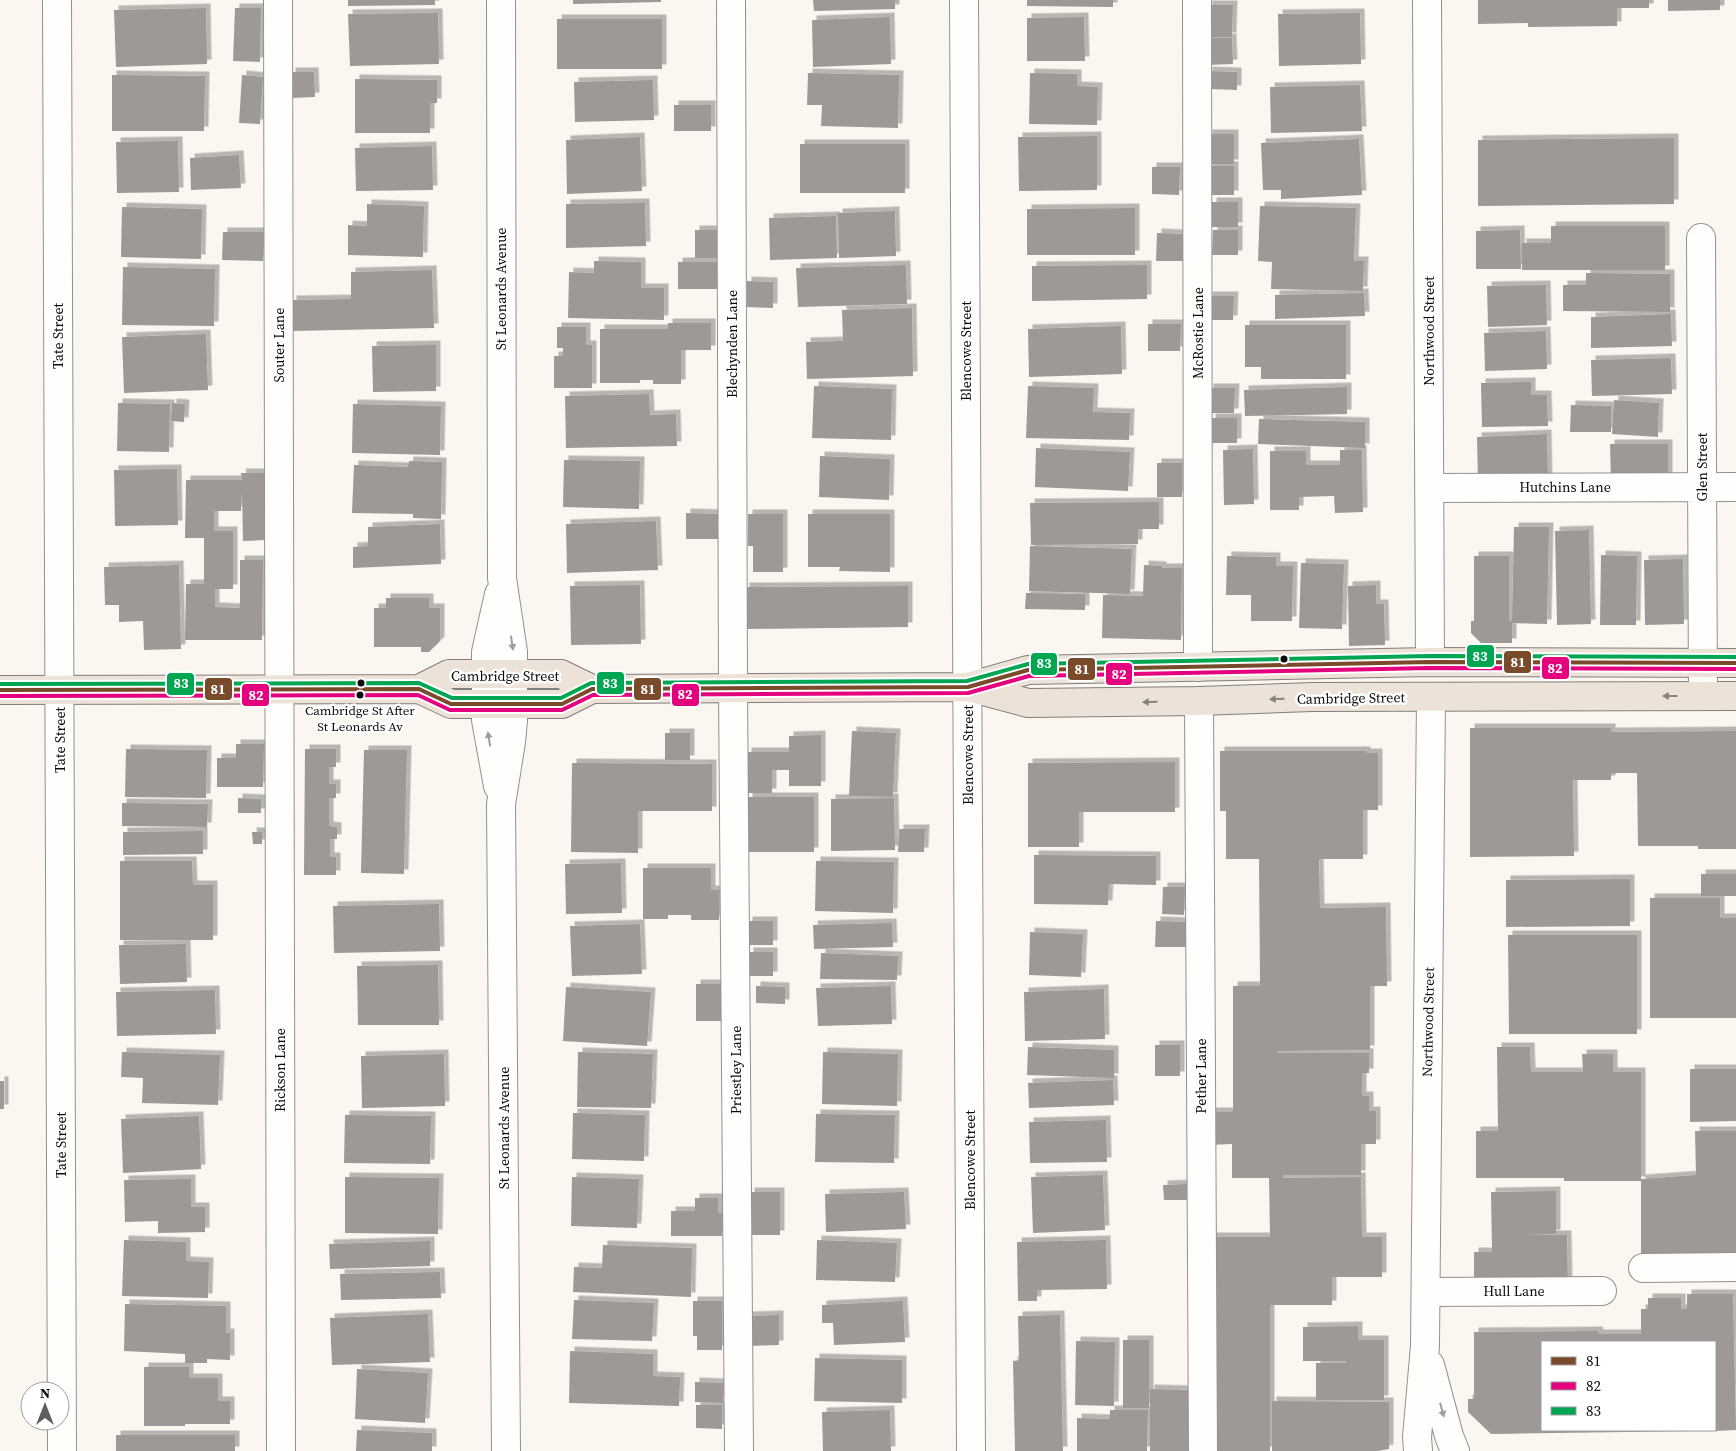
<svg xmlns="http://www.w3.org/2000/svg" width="1736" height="1451" viewBox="0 0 1736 1451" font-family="'Source Serif 4',serif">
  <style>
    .building { fill: #9e9996; filter: url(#shadow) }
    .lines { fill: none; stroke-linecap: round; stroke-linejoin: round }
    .minor-casing { stroke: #94918f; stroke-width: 30 }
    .major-casing { stroke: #817f7c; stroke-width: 30 }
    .minor { stroke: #fefefd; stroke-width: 28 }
    .major { stroke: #ede2d7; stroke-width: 28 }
    .bus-1-casing { stroke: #fff; stroke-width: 8 }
    .bus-2-casing { stroke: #fff; stroke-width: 8 }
    .bus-3-casing { stroke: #fff; stroke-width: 8 }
    .bus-1 { stroke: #7a4b2a; stroke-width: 4 }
    .bus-2 { stroke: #e5007d; stroke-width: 4 }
    .bus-3 { stroke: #00a651; stroke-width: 4 }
    .oneway { fill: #9d9d9d }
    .oneway2 { fill: #88827c }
    .bus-dot { fill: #0c0c0c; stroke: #fff; stroke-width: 2 }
    .labels { text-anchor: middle; stroke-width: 5; stroke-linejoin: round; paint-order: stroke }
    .bus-label { font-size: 13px; fill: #0c0c0c; stroke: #fff }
    .street-label { font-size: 14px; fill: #0c0c0c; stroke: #fff }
    .line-badge { stroke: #fff; stroke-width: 2 }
    .badge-label { font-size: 14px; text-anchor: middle; font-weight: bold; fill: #fff }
  </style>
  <defs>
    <filter id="shadow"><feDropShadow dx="4.5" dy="-4.5" stdDeviation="0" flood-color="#0004"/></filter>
  </defs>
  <rect width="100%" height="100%" fill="#fbf6f0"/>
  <path class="building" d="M348 0H435V5L348 6Z
    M573 0H661V2L573 4Z
    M813 0H895V9L814 11Z
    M1027 0H1113V7L1027 6Z
    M1478 0H1649V8H1617V26L1528 27V23L1478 24Z
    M1668 0H1720V10L1668 11Z
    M1208 5H1233L1232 37H1208Z
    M206 8 207 64 116 67 114 10Z
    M235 8H261L260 62 233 61Z
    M438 13 439 64 350 66 348 14Z
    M1360 13 1361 64 1279 66 1278 14Z
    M890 17 891 64 813 67 812 20Z
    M1084 17 1085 61H1027V18Z
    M557 19H662V69H557Z
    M1207 38H1232L1233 64 1208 65Z
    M1208 71 1237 72V90L1208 89Z
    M291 72H314L315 97 292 98Z
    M808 73 899 75 898 128 821 126 822 105H807Z
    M1030 73 1077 74V86L1098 87 1097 125 1029 124Z
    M112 75 205 76 204 131H112Z
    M242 75 263 77 260 124 239 123Z
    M355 79 437 80V103H430V133H355Z
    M653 80 654 120 575 122 574 82Z
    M1360 85 1362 131 1271 133 1270 87Z
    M674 105H711V131H674Z
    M1208 134H1234V164H1208Z
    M1097 136V190L1019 191 1018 137Z
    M640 137 642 191 567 194 566 140Z
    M1674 138V204L1478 206V140Z
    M1359 139 1362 195 1281 199V190H1263L1261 143Z
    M178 141 179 192 117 193 116 142Z
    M800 144H905V193H800Z
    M432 146 433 190 356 191 355 148Z
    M239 155 241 188 191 190 190 158Z
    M1208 166H1234V195H1208Z
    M1152 167H1180L1179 195 1152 194Z
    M1212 202H1238V227H1212Z
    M645 203 646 246 566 248V204Z
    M367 204 424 206 423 257 348 255V225L367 226Z
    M1260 206 1356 208 1354 261H1364L1363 291 1271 289 1272 262 1258 261Z
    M122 207 202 209 201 259 121 257Z
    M1135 208V255H1027V209Z
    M895 211 896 256 839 258 838 213Z
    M836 216 837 258 770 260 769 218Z
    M1551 226H1665V270H1522V243H1551Z
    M695 230H720L719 258H695Z
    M1213 230H1238V255H1212Z
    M1520 230 1521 269H1476V231Z
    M223 232H264L263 261 222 260Z
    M1157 233 1184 234 1183 261H1156Z
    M594 261 641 262V288H664V320L568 318 569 272 594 273Z
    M678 262H720V289H678Z
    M906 265 907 304 798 307 796 268Z
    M1147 265V299L1032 301V266Z
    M123 267 215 269 214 326 122 325Z
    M432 270 434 328 292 331V300L351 299V272Z
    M1586 273 1670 274V312L1563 311V285H1586Z
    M747 281 773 282V308L747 307Z
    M1546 285 1547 325 1488 327 1487 286Z
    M1364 293 1365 316 1275 319V295Z
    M1208 296H1234L1233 320H1208Z
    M912 308 913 376 807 379 806 342 843 341 842 310Z
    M1671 314 1672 346 1591 348V317Z
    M668 323H711V350H681V384H653V380H640V383H600V329H668Z
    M1148 324H1181L1180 351H1148Z
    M1245 325H1346V379H1261V367H1245Z
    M1121 326 1122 374 1029 377 1028 329Z
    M557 327H586V345H592V388H554V356H563V348H557Z
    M1546 331 1547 369 1485 371 1484 333Z
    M206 334 208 390 124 393 122 337Z
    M436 345V391L373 392 372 346Z
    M1671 358 1672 394 1592 396 1591 360Z
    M1531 382V395H1547L1548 426 1482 427 1481 383Z
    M814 386 892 389 891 440 812 438Z
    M1028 386 1094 388 1093 412 1130 413 1129 440 1026 438Z
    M1347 387V414L1245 416 1244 390Z
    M1209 388H1235L1234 413H1209Z
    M649 394 650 415 676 414 677 446 566 448 565 396Z
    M1614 400 1659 403 1658 437 1612 434Z
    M118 403 170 404 169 452 117 451Z
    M172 403 185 404 184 422 171 421Z
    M353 404 441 406 440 455 352 453Z
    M1571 405 1611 406V432H1570Z
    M1211 418H1237V443H1211Z
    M1259 419 1365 422V448L1258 444Z
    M1547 434 1548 482 1478 484 1477 437Z
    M1610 444H1668V482H1611Z
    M1036 448 1130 452 1128 491 1035 487Z
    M1253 449 1254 504 1224 505 1223 450Z
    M1340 450H1362L1363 512 1335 513 1334 496 1299 497V510H1270V451H1306V465H1340Z
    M820 456 890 459 889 500 819 497Z
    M564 460 640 461 639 509 563 507Z
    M409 461 442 462 441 519 413 518V514L352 513 354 465 408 467Z
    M1157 463H1182V497H1157Z
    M177 469 178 525 115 526 114 470Z
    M241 473H265L266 540 243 541 242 491 241 511H214V531H233V589H215V607L240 608V560H263L262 640H185L186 584H204V538H185L186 480H242Z
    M1159 502V529H1138V544L1031 545 1030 503Z
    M686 513 721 514V539H686Z
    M748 514H783V572H753V546H748Z
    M808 514H890V572L839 571 840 567H808Z
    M656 521 658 570 567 573 566 524Z
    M440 524 441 564 353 568V547L368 546V527Z
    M1514 527H1549L1547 624 1512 623V643H1481L1471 633V621H1474V556H1509V621H1512Z
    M1589 530 1591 624 1557 625 1555 531Z
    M1030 546 1132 549 1130 594 1029 591Z
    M1601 555 1637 556 1636 625H1600Z
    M1227 556 1276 557V566H1293L1292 621H1251V595H1226Z
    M1683 559 1684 624 1645 625 1644 560Z
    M1301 563 1344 564 1342 629 1299 628Z
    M179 565 181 649 144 650 143 621 119 622V605H105L104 567Z
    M1144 565 1162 566V568H1182L1181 640 1102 638 1103 595 1143 596Z
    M640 585 641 644 571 645 570 586Z
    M1376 585V604H1384L1385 645 1349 646 1348 586Z
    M908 586V627L746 629 745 587Z
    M1026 593 1085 594V610L1025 609Z
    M386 598H429V608H440V641L429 652H421V647H374V608H386Z
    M1470 728H1611V732L1736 731V849H1698V846H1638L1637 773H1611V780H1573L1574 856 1470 857Z
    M852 731 896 733 893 797 849 796Z
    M665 733H690V760H665Z
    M821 735V786H789V770H772V793H747V752H789V736Z
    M236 744H264L263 787H217V758H236Z
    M126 749 207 750 206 798 125 797Z
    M305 749H336V767H329V784H336V798H329V826L337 827V839H330V857H336V875H304Z
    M364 750H407L404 874 361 873Z
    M1220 751H1366V753H1378V810H1363V859H1319L1320 908 1386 907 1387 986H1370V1050L1277 1051V1053H1369V1073H1362V1096H1369V1111H1376V1144H1361V1175H1283V1178L1361 1177 1362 1237H1382V1277H1332V1305H1270V1451H1209L1208 1237H1270L1269 1178H1232V1144L1208 1145V1112H1233V986H1260L1259 859H1226V811H1220Z
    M1175 762V812H1079V847H1028V763Z
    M572 763 712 764V811H638V853L571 852Z
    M748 797H814V852H748Z
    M238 798 261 799V813H238Z
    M894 798 895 850 831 851V799Z
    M122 803 208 804 207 827 122 826Z
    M899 829H925L924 852H898Z
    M203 831V854L123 855V832Z
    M252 832H262V844H253Z
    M1034 855 1156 856V885L1109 884 1108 905 1034 904Z
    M120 861H192L193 885H213V940H120Z
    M816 861 894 862 893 913 815 911Z
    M621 863 622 913 566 914 565 864Z
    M643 868H711V890H719V920H691V915H668V919H643Z
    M1701 874H1736V896H1701Z
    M1630 879V926L1506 927V880Z
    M1163 887H1185L1184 915 1162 914Z
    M1650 898H1720V918H1736V1018H1650Z
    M439 904 440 951 334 953 333 906Z
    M748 921H773V945H748Z
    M1156 921 1188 922 1187 947H1155Z
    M892 923 893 947 814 949 813 925Z
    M640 924 642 974 572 976 570 926Z
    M1030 932 1083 934 1081 977 1029 975Z
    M1508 935H1637V1034H1509Z
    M186 944 187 982 120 984 119 945Z
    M749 952H773V976H749Z
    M821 953 898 956 897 980 820 979Z
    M438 965 439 1025H358L357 966Z
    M696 984H722V1021H696Z
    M756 986 785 987V1004L756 1003Z
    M891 986 892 1024 818 1026 816 988Z
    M566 987 651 992 647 1046 563 1041Z
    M1104 989 1105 1039 1025 1041 1024 992Z
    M215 990 216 1034 117 1036 116 992Z
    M1155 1045H1180V1076H1155Z
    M1028 1047 1114 1050V1078L1027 1075Z
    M1497 1047H1530L1531 1072H1583L1582 1054H1613V1072H1641V1179L1696 1175 1695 1131H1736V1256H1641V1181H1564V1178H1476V1131H1498Z
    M122 1052 220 1055 218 1105 142 1103 143 1078 121 1077Z
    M578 1052 653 1054 651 1108 577 1107Z
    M823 1052 898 1054 897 1106 822 1104Z
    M444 1054 445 1106 362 1108 361 1056Z
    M1690 1069H1736V1121L1690 1122Z
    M1113 1080 1114 1105 1029 1108 1028 1083Z
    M0 1081H4V1109H0Z
    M573 1113 645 1115 644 1161 572 1159Z
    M816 1114 895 1115 894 1163 815 1162Z
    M345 1115 431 1116 430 1164 344 1163Z
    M199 1116 201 1169 123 1173 121 1119Z
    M1106 1120 1107 1162 1030 1163 1029 1122Z
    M1103 1175 1105 1230 1033 1233 1031 1177Z
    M345 1177 439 1178 438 1234 345 1233Z
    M572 1177 639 1179 637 1228 571 1226Z
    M191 1179V1207H205V1232L158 1233V1221L125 1222 124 1180Z
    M1187 1184V1200H1164L1163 1185Z
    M1556 1191V1234L1527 1235H1567L1568 1286 1474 1287V1252H1492L1491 1192Z
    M750 1192H780V1235H750Z
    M904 1192 906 1229 826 1232 825 1194Z
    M695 1198H718V1213H722V1236H671V1211H695Z
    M124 1240 186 1242V1261L209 1262 208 1298 122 1296Z
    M817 1240 897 1243 895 1282 816 1280Z
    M1106 1240 1107 1289 1037 1290V1301H1018L1017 1242Z
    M430 1241V1266L330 1269 329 1244Z
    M603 1245 692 1248 691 1297 573 1292 574 1267 602 1268Z
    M440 1272 441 1298 341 1300 340 1274Z
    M1687 1294H1733L1736 1430 1715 1431V1342H1542V1430H1699V1431L1491 1434 1468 1412V1399H1474V1332L1598 1331 1599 1334H1641V1309H1648V1298H1681V1309H1687Z
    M574 1300 654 1303 652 1341 572 1339Z
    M693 1301H722V1350H697V1336H693Z
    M903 1301 905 1342 834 1345 833 1323H822V1305Z
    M125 1304 226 1306V1333H230V1360L207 1359V1363H185V1354L124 1351Z
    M428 1314 430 1362 332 1365 330 1318Z
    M779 1315V1345L748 1346 747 1316Z
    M1060 1315 1063 1451H1015L1013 1361 1019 1360 1018 1316Z
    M1358 1326V1340H1384V1400H1316V1363H1346V1361H1303V1327Z
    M1123 1340H1149V1408H1123Z
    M1076 1341 1115 1342 1114 1406 1075 1405Z
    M570 1351 653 1354V1376L680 1377 679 1406 569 1403Z
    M815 1358 902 1360V1403L814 1401Z
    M144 1367H189V1378H218V1401H230V1424H185V1426H144Z
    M357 1369 428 1373 425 1423 355 1419Z
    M695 1382 724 1383 723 1403 695 1402Z
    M1150 1389 1189 1390 1188 1451H1150Z
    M1272 1401 1389 1402V1449L1378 1451H1272Z
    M696 1405H722V1429L696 1428Z
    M890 1410 891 1451H823L822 1412Z
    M1110 1410H1148L1147 1451H1077V1418L1110 1419Z
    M357 1430 432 1433V1451H356Z
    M116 1435H235V1451H116Z"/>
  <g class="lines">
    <g class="minor-casing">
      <path id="minor" d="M57 0 62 1451
        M278 0 281 1451
        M501 0 502 578 513 652V720L511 742 501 804 506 1451
        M731 0 733 689 739 1451
        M964 0 971 1451
        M1197 0 1198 667
        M1427 0 1430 662
        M1701 238 1703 696
        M1429 488 1736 487
        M1199 701 1203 1451
        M498 786 486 720V652L499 594
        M1643 1268 1736 1267
        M1426 1292 1602 1291
        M1430 1365 1449 1436 1455 1451
        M1418 1451 1417 1437 1425 1346 1431 697"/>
    </g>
    <g class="major-casing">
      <path id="major" d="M968 687 1028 670 1430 662 1736 663
        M419 689 449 674H561L592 689 968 687 1028 703 1199 701 1312 697 1736 696
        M0 690 419 689 451 704H562L592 689"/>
    </g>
    <use href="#minor" class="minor"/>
    <use href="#major" class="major"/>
    <g class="bus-1-casing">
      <path id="bus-1" d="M0 690 419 689 451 704H562L592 689 968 687 1028 670 1430 662 1736 663"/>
    </g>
    <g class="bus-2-casing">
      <path id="bus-2" d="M0 696 418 695 450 710H562L593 695 968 693 1029 676 1430 668 1736 669"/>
    </g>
    <g class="bus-3-casing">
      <path id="bus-3" d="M0 684 419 683 452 698H561L591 683 967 681 1028 664 1430 656 1736 657"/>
    </g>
    <use href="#bus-1" class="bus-1"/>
    <use href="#bus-2" class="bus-2"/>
    <use href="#bus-3" class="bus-3"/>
  </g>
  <defs><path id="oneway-solid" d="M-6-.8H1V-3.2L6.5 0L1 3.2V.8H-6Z" transform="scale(1.25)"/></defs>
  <g class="oneway">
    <use href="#oneway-solid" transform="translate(512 643) rotate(82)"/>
    <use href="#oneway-solid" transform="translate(489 739) rotate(-99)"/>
    <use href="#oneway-solid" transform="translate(1442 1410) rotate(75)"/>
  </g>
  <g class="oneway2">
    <use href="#oneway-solid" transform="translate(1670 696) rotate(180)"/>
    <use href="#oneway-solid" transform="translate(1277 699) rotate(178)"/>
    <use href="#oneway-solid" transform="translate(1150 702) rotate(179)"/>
  </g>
  <g class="bus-dot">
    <circle cx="1284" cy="659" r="4.5"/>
    <circle cx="361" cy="683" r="4.5"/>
    <circle cx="360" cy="695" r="4.5"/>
  </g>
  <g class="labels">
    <g class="bus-label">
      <text x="360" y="715">Cambridge St After<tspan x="360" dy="16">St Leonards Av</tspan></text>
    </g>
    <g class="street-label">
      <text transform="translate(501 289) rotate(-90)" y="5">St Leonards Avenue</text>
      <text transform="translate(1429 331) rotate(-90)" y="5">Northwood Street</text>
      <text transform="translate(1198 333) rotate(-90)" y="5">McRostie Lane</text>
      <text transform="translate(58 336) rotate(-90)" y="5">Tate Street</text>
      <text transform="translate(732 344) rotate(-90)" y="5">Blechynden Lane</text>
      <text transform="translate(279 345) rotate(-90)" y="5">Souter Lane</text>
      <text transform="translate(966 351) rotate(-90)" y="5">Blencowe Street</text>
      <text transform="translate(1702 467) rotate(-90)" y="5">Glen Street</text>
      <text x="1565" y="492">Hutchins Lane</text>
      <text x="505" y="681">Cambridge Street</text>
      <text transform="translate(1351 698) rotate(-1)" y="5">Cambridge Street</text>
      <text transform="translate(60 740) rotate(-90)" y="5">Tate Street</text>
      <text transform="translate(968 755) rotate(-90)" y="5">Blencowe Street</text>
      <text transform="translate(1428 1022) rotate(-89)" y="5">Northwood Street</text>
      <text transform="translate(280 1070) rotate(-90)" y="5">Rickson Lane</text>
      <text transform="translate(736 1070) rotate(-90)" y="5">Priestley Lane</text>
      <text transform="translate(1201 1076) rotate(-90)" y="5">Pether Lane</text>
      <text transform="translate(504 1128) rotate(-90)" y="5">St Leonards Avenue</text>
      <text transform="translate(61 1145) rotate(-90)" y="5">Tate Street</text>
      <text transform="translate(970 1160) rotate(-90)" y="5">Blencowe Street</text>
      <text x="1514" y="1296">Hull Lane</text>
    </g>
  </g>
  <g class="line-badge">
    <rect x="1466" y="644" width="29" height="24" rx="5" fill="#00a651"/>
    <rect x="1503" y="650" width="29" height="24" rx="5" fill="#7a4b2a"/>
    <rect x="1030" y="652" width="28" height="24" rx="5" fill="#00a651"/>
    <rect x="1541" y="656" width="29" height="24" rx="5" fill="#e5007d"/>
    <rect x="1067" y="657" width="29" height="24" rx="5" fill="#7a4b2a"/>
    <rect x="1105" y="662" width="28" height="24" rx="5" fill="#e5007d"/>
    <rect x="596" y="671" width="29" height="24" rx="5" fill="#00a651"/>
    <rect x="166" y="672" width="29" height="24" rx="5" fill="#00a651"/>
    <rect x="633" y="677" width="29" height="24" rx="5" fill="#7a4b2a"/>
    <rect x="204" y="677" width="29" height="24" rx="5" fill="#7a4b2a"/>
    <rect x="671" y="683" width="29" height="24" rx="5" fill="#e5007d"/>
    <rect x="241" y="683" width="29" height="24" rx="5" fill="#e5007d"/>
  </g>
  <g class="badge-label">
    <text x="1480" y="661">83</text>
    <text x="1518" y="667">81</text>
    <text x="1044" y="668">83</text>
    <text x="1555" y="673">82</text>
    <text x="1082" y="674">81</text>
    <text x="1119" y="679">82</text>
    <text x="610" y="688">83</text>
    <text x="181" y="688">83</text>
    <text x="648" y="694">81</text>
    <text x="218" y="694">81</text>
    <text x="685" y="699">82</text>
    <text x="256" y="700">82</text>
  </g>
  <rect x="1541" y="1341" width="175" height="90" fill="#ffffff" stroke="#9e9e9e"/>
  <rect x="1551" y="1357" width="25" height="8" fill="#7a4b2a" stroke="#9e9e9e"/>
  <text x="1586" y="1366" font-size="15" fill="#0c0c0c">81</text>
  <rect x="1551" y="1382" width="25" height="8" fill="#e5007d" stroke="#9e9e9e"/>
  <text x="1586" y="1391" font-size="15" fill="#0c0c0c">82</text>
  <rect x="1551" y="1407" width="25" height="8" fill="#00a651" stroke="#9e9e9e"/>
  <text x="1586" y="1416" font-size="15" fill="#0c0c0c">83</text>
  <g transform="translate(45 1406)"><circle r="24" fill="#ffffff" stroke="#9e9e9e"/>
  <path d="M0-4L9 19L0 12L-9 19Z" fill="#605e5c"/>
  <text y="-8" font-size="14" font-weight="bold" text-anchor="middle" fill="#0c0c0c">N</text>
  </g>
</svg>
